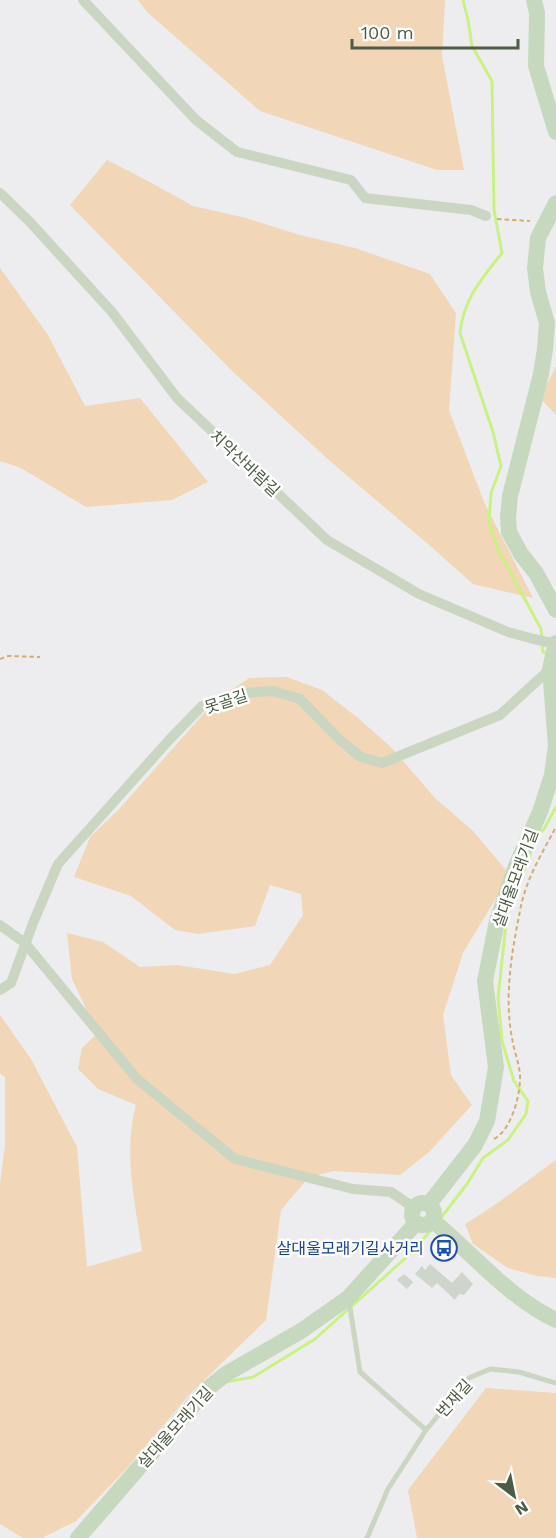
<svg xmlns="http://www.w3.org/2000/svg" width="556" height="1538" viewBox="0 0 556 1538" font-family="'Work Sans','Noto Sans KR',sans-serif">
  <style>
    .green { fill: #f1d6b7 }
    .lines { fill: none; stroke-linecap: round; stroke-linejoin: round }
    .stream { stroke: #c9f281; stroke-width: 3 }
    .building { fill: #ced5cb }
    .path { stroke: #d2af6d; stroke-width: 2; stroke-dasharray: 4.5 3; stroke-linecap: butt }
    .lane { stroke: #cad6c2; stroke-width: 5 }
    .street { stroke: #cad6c2; stroke-width: 10 }
    .secondary { stroke: #c6d8be; stroke-width: 16 }
    .street-bridge { stroke: #cad6c2; stroke-width: 10 }
    .labels { text-anchor: middle; stroke-width: 5; stroke-linejoin: round; paint-order: stroke }
    .street-label { font-size: 16px; fill: #4d5c44; stroke: #fff }
    .transit-label { font-size: 16px; fill: #164399; stroke: #fff; text-anchor: end }
  </style>
  <rect width="100%" height="100%" fill="#ededf0"/>
  <path class="green" d="M138 0H445L442 56 464 170H437L260 111 147 12Z
    M107 160 150 182 193 206 246 218 300 235 355 248 430 274 456 313 449 410 484 502 533 598 473 584 428 544 331 462 233 372 70 205Z
    M0 268 48 335 85 406 140 398 208 482 172 500 86 507 21 468 0 461Z
    M556 366V415L540 398Z
    M287 677 322 690 358 718 392 748 435 798 473 831 510 875 463 953 443 1015 451 1075 472 1105 429 1152 400 1175 334 1171 309 1177 281 1210 266 1320 190 1394 127 1468 76 1521 42 1538H23L0 1524V1183L5 1146V1077L0 1074V1015L31 1059 77 1147 87 1267 142 1251C135 1202 123 1153 136 1105L98 1089 78 1069 82 1048 98 1033 72 979 67 933 103 942 140 967 177 965 235 974 270 965 303 915 301 894 270 885 255 926 198 934 175 930 131 896 74 877 90 837 120 808 214 702 249 678Z
    M556 1160V1278L537 1276 508 1268 473 1244 465 1224C497 1205 525 1182 556 1160Z
    M486 1388 556 1393V1538H417L408 1490Z"/>
  <g class="lines">
    <path class="stream" d="M463 0 468 20 472 46 492 81 494 210 502 253C482 278 463 300 460 333L493 432 501 466 491 493 489 521 497 548 541 629 543 652 548 654
      M538 835 544 829 556 807
      M515 894 531 852
      M440 1219 467 1184 483 1158 508 1140 526 1114 528 1101 514 1081 502 1041 498 998 507 914
      M226 1382 253 1377 315 1339 410 1254 432 1229"/>
  </g>
  <path class="building" d="M430 1264 452 1283 462 1272 473 1284 464 1295 459 1294 455 1300 437 1283 432 1288 415 1274 422 1266 425 1270Z
    M404 1274 413 1282 407 1289 397 1280Z"/>
  <g class="lines">
    <path class="path" d="M497 219 530 221
      M0 659 8 656 40 657
      M494 1139C511 1130 520 1097 520 1078 520 1064 514 1052 512 1038 509 1023 508 1003 509 988 510 962 515 936 520 911 525 881 542 853 556 827"/>
    <path class="lane" d="M349 1301 360 1372 426 1430
      M367 1538 388 1489 410 1455 426 1430 469 1378 490 1369 519 1372 556 1383"/>
    <path class="street" d="M83 0 196 120 237 152 351 180 365 198 471 210 486 216
      M0 193 29 221 112 312 177 398 327 540 419 594 508 632 534 639
      M0 925 25 943 137 1079 235 1159 353 1189 391 1192 413 1207
      M0 990 11 983 33 923 58 864 170 739 202 706 244 693 273 691 300 699 341 741 361 757 382 763 500 715 550 669"/>
    <path class="secondary" d="M534 0 537 13 536 66 556 132
      M556 203 538 238 535 268 538 292 547 323 545 349 541 374 510 496 508 517 509 532 521 554 536 573 556 610
      M412 1214a11 11 0 1 1 22 0a11 11 0 1 1-22 0Z
      M429 1204 475 1145 487 1121 496 1067 485 981 497 921 516 866 540 812 552 775 556 746 550 669 556 643
      M432 1220C471 1252 510 1299 556 1320
      M78 1538 207 1389 226 1374 301 1331 348 1298 416 1223"/>
    <path class="street-bridge" d="M534 639 556 644"/>
  </g>
  <defs>
    <g id="bus-ring" transform="scale(1.35)"><circle r="9.5" fill="#fff" stroke="#1a4fb4" stroke-width="1.5"/><path d="M-5-6H5V4H4V6H2V4H-2V6H-4V4H-5ZM-3.5-4V0h7V-4ZM-3.5 1.2v1.5H-2V1.2ZM2 1.2v1.5H3.5V1.2Z" fill="#1a4fb4"/></g>
  </defs>
  <g fill-rule="evenodd">
    <use href="#bus-ring" x="444" y="1248"/>
  </g>
  <g class="labels">
    <g class="street-label">
      <text transform="translate(245 463) rotate(43)" y="6">치악산바람길</text>
      <text transform="translate(226 701) rotate(-18)" y="6">못골길</text>
      <text transform="translate(515 878) rotate(-70)" y="6">살대울모래기길</text>
      <text transform="translate(454 1398) rotate(-48)" y="6">번재길</text>
      <text transform="translate(175 1427) rotate(-48)" y="6">살대울모래기길</text>
    </g>
    <g class="transit-label">
      <text x="424" y="1254">살대울모래기길사거리</text>
    </g>
  </g>
  <g transform="translate(514 1496) rotate(148)" stroke="#ffffff" stroke-width="4.5" paint-order="stroke">
  <path d="M0-4.5L10 22L0 15L-10 22Z" fill="#4d5c44"/>
  <text y="-9" font-size="16" font-weight="bold" text-anchor="middle" fill="#4d5c44">N</text>
  </g>
  <path d="M352 39v9h166v-9" fill="none" stroke="#4d5c44" stroke-width="3"/>
  <text x="361" y="39" font-size="18" fill="#4d5c44" stroke="#ffffff" stroke-width="4.5" paint-order="stroke">100 m</text>
</svg>
